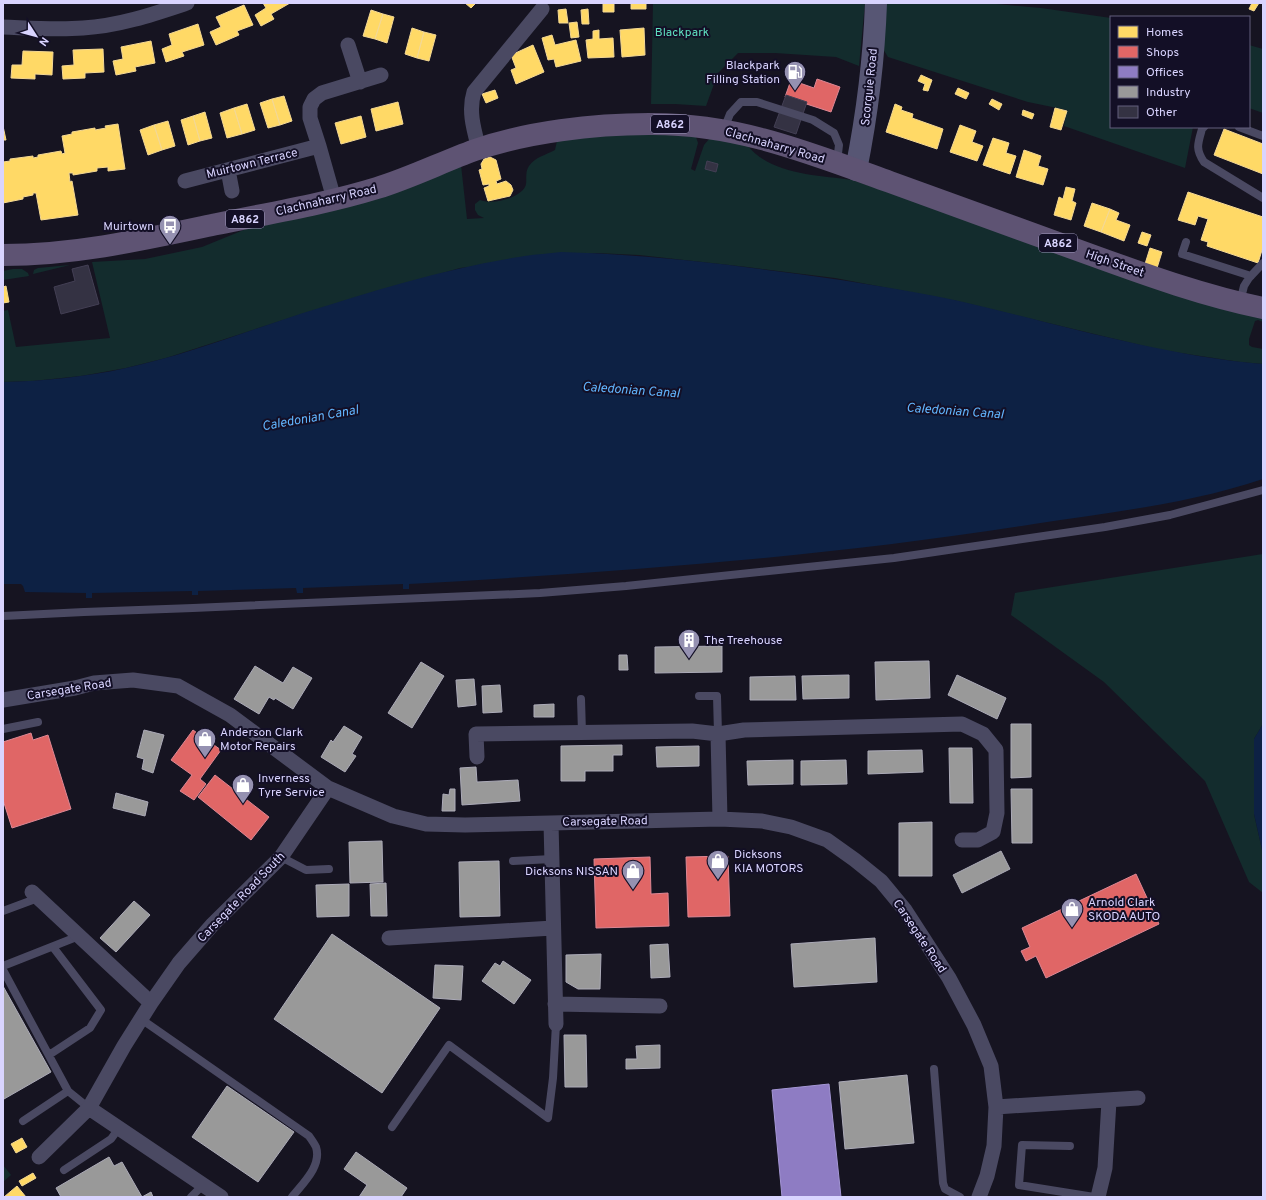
<svg xmlns="http://www.w3.org/2000/svg" width="1266" height="1200" viewBox="0 0 1266 1200" font-family="Overpass,sans-serif">
  <style>
    .green { fill: #132c2d }
    .water { fill: #0d2144 }
    .homes { fill: #ffd966; stroke: #f4d894 }
    .shops { fill: #e06666; stroke: #de8794 }
    .offices { fill: #8e7cc3; stroke: #a496d5 }
    .industry { fill: #999; stroke: #acabb8 }
    .building { fill: #343243; stroke: #433f54 }
    .lines { fill: none; stroke-linecap: round; stroke-linejoin: round }
    .lane { stroke: #4a4962; stroke-width: 8 }
    .street { stroke: #4a4962; stroke-width: 15 }
    .secondary { stroke: #575674; stroke-width: 22 }
    .primary { stroke: #5e5373; stroke-width: 22 }
    .labels { text-anchor: middle; stroke-width: 4; stroke-linejoin: round; paint-order: stroke }
    .shield { fill: #130f26; stroke: #9e99be; stroke-width: 1 }
    .shield-label { font-size: 11px; font-weight: bold; fill: #d9d4ff }
    .park-label { font-size: 12px; fill: #5fe0c0; stroke: #130f26 }
    .poi-label { font-size: 12px; fill: #d9d4ff; stroke: #130f26; text-anchor: start }
    .street-label { font-size: 12px; fill: #d9d4ff; stroke: #130f26 }
    .water-label { font-size: 13px; font-style: italic; fill: #62b6ff; stroke: #130f26 }
  </style>
  <rect width="100%" height="100%" fill="#161421"/>
  <path class="green" d="M653 3H865L859 66 836 57 775 53H738L718 73 706 106 675 104H651Z
    M886 3H986L1041 8 1111 18V127H1193L1185 168 1064 126 1067 110 1028 102 888 57 883 49Z
    M1249 45 1263 49V113L1249 108Z
    M631 132 696 137 698 143 691 169 695 171 704 145 710 138 747 145C771 175 817 175 852 180L1263 318V322L1258 320 1255 321 1249 339V345L1252 347 1263 349V364L1240 362 1161 350 957 301 835 278 747 267 639 255 596 253 460 268 302 314 166 358 126 368 81 376 33 381 3 382V311L8 310 16 347 110 338 92 262 145 259 202 247 251 227 461 165 467 219 484 218 478 215 475 210V204L480 200C492 205 518 199 525 187 528 182 524 173 529 166 535 157 546 155 555 150L557 141Z
    M70 265 33 274 34 270 38 268Z
    M13 269H22L28 273 29 276 3 280V271Z
    M1263 554V724L1254 739V814L1263 854V893L1249 882 1205 781 1104 682 1011 615 1015 593Z
    M3 1165 11 1175 3 1182Z"/>
  <path class="water" d="M561 252C633 254 704 261 775 271 837 279 898 288 959 301 1060 324 1159 355 1263 364V479C1189 504 1111 512 1034 524 827 557 618 572 409 584V589H403V584L303 588V593H297L296 588 198 591V595H192V591L92 593V598H86V593L25 592 23 586 21 584H3V382C44 381 86 377 126 368 187 355 244 332 303 313 373 291 446 268 519 257 533 254 547 254 561 252Z
    M1263 724V854L1254 814V739Z"/>
  <path class="homes" d="M263 3H290L271 14 274 19 261 26 255 15 266 8Z
    M465 3H476L471 8Z
    M603 3H614V12H603Z
    M631 3H646V9H631Z
    M1252 3H1259L1254 11 1249 9Z
    M244 5 253 25 237 31 239 35 216 45 210 32 221 27 216 17Z
    M566 9 568 23H559L558 10Z
    M588 9 589 24H582L581 10Z
    M371 10 383 14 375 39 363 36Z
    M383 14 394 17 387 43 375 39Z
    M577 22 579 37 571 38 569 23Z
    M198 24 204 45 182 52 184 56 166 62 162 49 172 45 169 34Z
    M412 28 424 32 417 58 405 54Z
    M644 28 645 55 622 57 620 30Z
    M599 30V39L613 38 614 57 588 58 586 40 593 39V31Z
    M424 32 436 35 429 61 417 58Z
    M552 35 555 45 576 40 581 61 556 67 554 59 548 60 542 38Z
    M151 41 155 63 135 67 136 71 116 75 113 61 123 59 121 47Z
    M533 45 544 72 516 84 511 70 516 68 511 55Z
    M103 49 104 72 85 73V78L63 79 62 66 74 65 73 50Z
    M23 51 53 52 52 75 35 74V79L11 78 12 65H22Z
    M921 75 932 80 928 91 923 90 925 84 918 81Z
    M958 88 969 93 966 99 955 94Z
    M495 90 498 98 486 103 482 94Z
    M284 96 292 121 280 125 272 99Z
    M272 99 280 125 268 128 260 103Z
    M992 99 1002 104 999 110 989 104Z
    M398 102 403 124 376 131 371 109Z
    M247 104 255 130 242 134 234 108Z
    M895 104 902 107 901 110 913 114 912 118 943 129 937 149 886 132Z
    M234 108 242 134 227 138 220 113Z
    M1055 108 1067 111 1061 130 1050 127Z
    M1023 110 1034 114 1032 119 1022 115Z
    M205 112 212 138 200 141 193 116Z
    M193 116 200 141 188 145 181 120Z
    M361 116 366 137 341 144 335 123Z
    M168 121 175 146 162 150 154 125Z
    M118 124 125 169 108 171V167L97 168V171L73 175V173H69L70 182 72 181 78 215 41 220 36 193H33V195L23 197V199L3 203V162L10 161V159L33 156V158L38 157V155L61 151 62 154 65 153 62 136 72 134V132L95 128V130L106 128 105 126Z
    M154 125 162 150 148 155 140 130Z
    M960 125 976 131 972 142 983 146 977 161 950 152Z
    M3 126 6 140H3Z
    M1224 129 1263 144V174L1214 155Z
    M993 138 1009 143 1006 153 1016 156 1010 174 983 165Z
    M1024 150 1041 156 1038 166 1048 169 1043 185 1016 177Z
    M490 157 496 160 501 179 496 181 497 184 506 181 511 185 513 190 510 196 488 201 484 188 489 186V184L483 185 479 170 482 169 481 164 484 159Z
    M1066 187 1075 189 1072 201 1076 203 1071 220 1054 215 1059 197 1063 199Z
    M1188 192 1263 217V247L1258 263 1207 246 1208 242 1201 240 1208 219 1198 216 1195 225 1178 220Z
    M1092 203 1110 209 1101 232 1084 226Z
    M1110 209 1119 213 1116 220 1130 225 1124 241 1101 232Z
    M1142 232 1151 235 1147 246 1138 243Z
    M1150 248 1162 252 1157 268 1145 264Z
    M6 286 9 302 3 303V287Z
    M22 1138 27 1147 16 1153 11 1144Z
    M33 1173 36 1178 22 1186 19 1181Z
    M17 1186 26 1197H4Z"/>
  <path class="shops" d="M817 79 840 87 831 112 785 97 791 80 814 88Z
    M193 730 221 750 200 779 206 784 194 800 180 791 192 775 171 760Z
    M31 733 33 740 48 735 71 809 12 828 3 800V742Z
    M215 775 269 817 251 840 198 797Z
    M728 856 730 916 688 917 686 857Z
    M650 857 651 894 668 893 669 926 596 928 594 859Z
    M1136 874 1159 924 1046 978 1036 956 1026 961 1021 951 1030 947 1022 928Z"/>
  <path class="offices" d="M829 1084 841 1197H782L772 1090Z"/>
  <path class="industry" d="M722 646V672L655 673V647Z
    M619 655H627L628 670H619Z
    M929 661 930 698 876 700 875 662Z
    M421 662 444 676 412 728 388 713Z
    M255 666 283 683 293 667 312 678 293 709 275 698 274 700 269 697 259 714 234 699Z
    M849 675V698L803 699 802 676Z
    M957 675 1006 698 997 719 948 695Z
    M795 676 796 700H750V677Z
    M474 679 476 705 458 707 456 680Z
    M500 685 502 712 483 713 482 686Z
    M554 704V717H534V705Z
    M1011 724H1031V777L1011 778Z
    M344 726 362 737 352 754 356 756 345 772 321 757 331 740 333 742Z
    M144 730 164 735 153 773 142 769 144 759 137 757Z
    M622 745V755H613V771H585V781H561V746Z
    M699 746V766L657 767 656 747Z
    M949 748H972L973 803H950Z
    M922 750 923 772 868 774V751Z
    M793 760V784L748 785 747 761Z
    M846 760 847 784 801 785V761Z
    M476 767 477 782 518 780 520 801 462 805 460 768Z
    M450 789H455V811H442L443 794 449 795Z
    M1011 789H1032V843H1012Z
    M116 793 148 802 145 816 113 808Z
    M932 822V876H899V823Z
    M382 841 383 882 350 883 349 842Z
    M1001 851 1010 869 962 893 953 875Z
    M499 861 500 916 460 917 459 862Z
    M386 883 387 916H371L370 884Z
    M349 884V916L317 917 316 885Z
    M134 901 150 915 116 952 100 938Z
    M332 934 440 1008 382 1093 274 1019Z
    M875 938 877 982 794 987 791 944Z
    M668 944 670 977 651 978 650 945Z
    M601 954 600 989H578L566 982V955Z
    M503 961 531 980 514 1004 482 981 495 963 500 966Z
    M435 965 463 966 461 1000 433 998Z
    M3 986 51 1072 4 1099 3 1097Z
    M564 1035H586L587 1087H565Z
    M660 1045V1068L626 1069V1059H637L636 1046Z
    M907 1075 914 1143 845 1149 839 1082Z
    M227 1086 294 1132 258 1182 192 1137Z
    M356 1152 407 1188 401 1197H359L367 1185 344 1169Z
    M109 1157 114 1166 122 1162 142 1197H61L56 1188Z
    M151 1192 153 1197H142Z"/>
  <path class="building" d="M786 95 807 102 796 134 774 127Z
    M707 161 718 164 716 172 705 169Z
    M88 265 99 304 61 314 54 287 75 281 72 269Z"/>
  <g class="lines">
    <path class="lane" d="M1204 127 1202 129C1198 143 1195 149 1204 162L1263 198
      M1239 127 1263 136
      M724 129 730 114 741 102H757L813 120 834 133 839 145 837 162
      M1186 242 1182 254 1251 276
      M1240 302 1244 286 1249 278 1263 263
      M3 616 84 612 193 608 540 593 626 586 894 558 1105 527 1170 515 1263 490
      M699 696H717L718 734
      M581 699 582 733
      M3 729 38 722
      M281 857 306 870 329 869
      M513 861 552 859
      M3 911 38 898
      M3 966 79 936
      M3 970 68 1091 89 1108
      M141 1019 309 1136C311 1139 314 1143 316 1147 322 1166 303 1183 292 1197
      M49 1055 90 1028 101 1010 53 947
      M934 1069 943 1183 945 1189 960 1197
      M23 1121 68 1091
      M392 1127 449 1045 548 1118 553 1078 556 1024
      M1070 1146 1022 1145 1019 1185 1094 1197
      M64 1170 111 1139 119 1128
      M191 1197 203 1185"/>
    <path class="street" d="M3 27C30 28 56 30 83 28 119 26 154 14 187 3
      M348 45 360 82
      M479 149C474 130 468 111 474 92L542 9
      M228 170 232 191
      M185 181 319 146
      M334 199 319 146 310 118V107L314 99 322 93 381 75
      M3 700 75 688 94 683 133 680 178 686 230 715 328 788 393 816 426 824 465 825 720 819 762 821 791 827 827 840 855 860 881 881 905 910 949 978 974 1025 991 1066 996 1107 994 1146 987 1176 979 1197
      M718 734 720 819
      M477 757 476 734 692 731 718 734 744 730 962 724 983 734 996 750 997 813 993 832 978 840H962
      M551 823 556 1024
      M32 892 151 1003
      M389 938 553 928
      M555 1004 660 1006
      M996 1107 1138 1098
      M89 1108 221 1197
      M39 1157 89 1108 124 1046 151 1003 179 963 213 924 281 857 328 788
      M1098 1197 1105 1168 1109 1101"/>
    <path class="secondary" d="M856 170C867 115 874 59 876 3"/>
    <path class="primary" d="M3 255C76 255 146 239 217 224 270 213 325 204 377 188 410 178 442 162 475 150 527 132 594 124 649 124 736 123 810 153 890 182 958 207 1026 232 1094 256 1149 276 1205 296 1263 308"/>
  </g>
  <defs>
    <g id="fuel-pin" transform="scale(1.15)"><path d="M0 17L-7.5 6A9.5 9.5 0 1 1 7.5 6Z" fill="#9591b1" stroke="#130f26"/><path d="M-5.5-6h7V0h2V4h1.3V-2.5L3-4.5l.8-.8L6-3V5H2.5V1h-1V6h-7ZM-4.2-4.7v3.2H.2V-4.7Z" fill="#fff"/></g>
    <g id="bus-pin" transform="scale(1.15)"><path d="M0 17L-7.5 6A9.5 9.5 0 1 1 7.5 6Z" fill="#9591b1" stroke="#130f26"/><path d="M-5-6H5V4H4V6H2V4H-2V6H-4V4H-5ZM-3.5-4V0h7V-4ZM-3.5 1.2v1.5H-2V1.2ZM2 1.2v1.5H3.5V1.2Z" fill="#fff"/></g>
    <g id="building-pin" transform="scale(1.15)"><path d="M0 17L-7.5 6A9.5 9.5 0 1 1 7.5 6Z" fill="#9591b1" stroke="#130f26"/><path d="M-4-6H4V6H1V3H-1V6H-4ZM-2.5-4.3h1.7v1.8h-1.7ZM.8-4.3h1.7v1.8H.8ZM-2.5-1h1.7V.8h-1.7ZM.8-1h1.7V.8H.8Z" fill="#fff"/></g>
    <g id="shop-pin" transform="scale(1.15)"><path d="M0 17L-7.5 6A9.5 9.5 0 1 1 7.5 6Z" fill="#9591b1" stroke="#130f26"/><path d="M-5-2.5h2.3a2.7 3.5 0 0 1 5.4 0H5L5.5 6h-11ZM-1.5-2.5h3a1.5 2.3 0 0 0-3 0Z" fill="#fff"/></g>
  </defs>
  <g fill-rule="evenodd">
    <use href="#fuel-pin" x="795" y="72"/>
    <use href="#bus-pin" x="170" y="226"/>
    <use href="#building-pin" x="689" y="640"/>
    <use href="#shop-pin" x="205" y="739"/>
    <use href="#shop-pin" x="243" y="785"/>
    <use href="#shop-pin" x="718" y="861"/>
    <use href="#shop-pin" x="633" y="871"/>
    <use href="#shop-pin" x="1072" y="909"/>
  </g>
  <g class="labels">
    <g class="shield">
      <rect x="651" y="115" width="38" height="18" rx="3"/>
      <rect x="226" y="210" width="38" height="18" rx="3"/>
      <rect x="1039" y="234" width="38" height="18" rx="3"/>
    </g>
    <g class="shield-label">
      <text x="670" y="128">A862</text>
      <text x="245" y="223">A862</text>
      <text x="1058" y="247">A862</text>
    </g>
    <g class="park-label">
      <text x="682" y="36">Blackpark</text>
    </g>
    <g class="poi-label">
      <text x="780" y="69" text-anchor="end">Blackpark<tspan x="780" dy="14">Filling Station</tspan></text>
      <text x="154" y="230" text-anchor="end">Muirtown</text>
      <text x="704" y="644">The Treehouse</text>
      <text x="220" y="736">Anderson Clark<tspan x="220" dy="14">Motor Repairs</tspan></text>
      <text x="258" y="782">Inverness<tspan x="258" dy="14">Tyre Service</tspan></text>
      <text x="734" y="858">Dicksons<tspan x="734" dy="14">KIA MOTORS</tspan></text>
      <text x="618" y="875" text-anchor="end">Dicksons NISSAN</text>
      <text x="1088" y="906">Arnold Clark<tspan x="1088" dy="14">SKODA AUTO</tspan></text>
    </g>
    <g class="street-label">
      <text transform="translate(869 87) rotate(-84)" y="4">Scorguie Road</text>
      <text transform="translate(775 145) rotate(16)" y="4">Clachnaharry Road</text>
      <text transform="translate(252 163) rotate(-14)" y="4">Muirtown Terrace</text>
      <text transform="translate(326 200) rotate(-13)" y="4">Clachnaharry Road</text>
      <text transform="translate(1115 263) rotate(19)" y="4">High Street</text>
      <text transform="translate(69 689) rotate(-9)" y="4">Carsegate Road</text>
      <text transform="translate(605 821) rotate(-1)" y="4">Carsegate Road</text>
      <text transform="translate(241 897) rotate(-46)" y="4">Carsegate Road South</text>
      <text transform="translate(920 936) rotate(56)" y="4">Carsegate Road</text>
    </g>
    <g class="water-label">
      <text transform="translate(631 389) rotate(4)" y="5">Caledonian Canal</text>
      <text transform="translate(955 410) rotate(4)" y="5">Caledonian Canal</text>
      <text transform="translate(310 417) rotate(-10)" y="5">Caledonian Canal</text>
    </g>
  </g>
  <rect width="1266" height="1200" fill="none" stroke="#d9d4ff" stroke-width="8"/>
  <rect x="1110" y="16" width="140" height="112" fill="#130f26" stroke="#625e7d"/>
  <rect x="1118" y="26" width="20" height="12" fill="#ffd966" stroke="#625e7d"/>
  <text x="1146" y="36" font-size="12" fill="#d9d4ff">Homes</text>
  <rect x="1118" y="46" width="20" height="12" fill="#e06666" stroke="#625e7d"/>
  <text x="1146" y="56" font-size="12" fill="#d9d4ff">Shops</text>
  <rect x="1118" y="66" width="20" height="12" fill="#8e7cc3" stroke="#625e7d"/>
  <text x="1146" y="76" font-size="12" fill="#d9d4ff">Offices</text>
  <rect x="1118" y="86" width="20" height="12" fill="#999999" stroke="#625e7d"/>
  <text x="1146" y="96" font-size="12" fill="#d9d4ff">Industry</text>
  <rect x="1118" y="106" width="20" height="12" fill="#343243" stroke="#625e7d"/>
  <text x="1146" y="116" font-size="12" fill="#d9d4ff">Other</text>
  <g transform="translate(36 36) rotate(126)" stroke="#130f26" stroke-width="3" paint-order="stroke">
  <path d="M0-3L7 15L0 10L-7 15Z" fill="#d9d4ff"/>
  <text y="-6" font-size="11" font-weight="bold" text-anchor="middle" fill="#d9d4ff">N</text>
  </g>
</svg>
